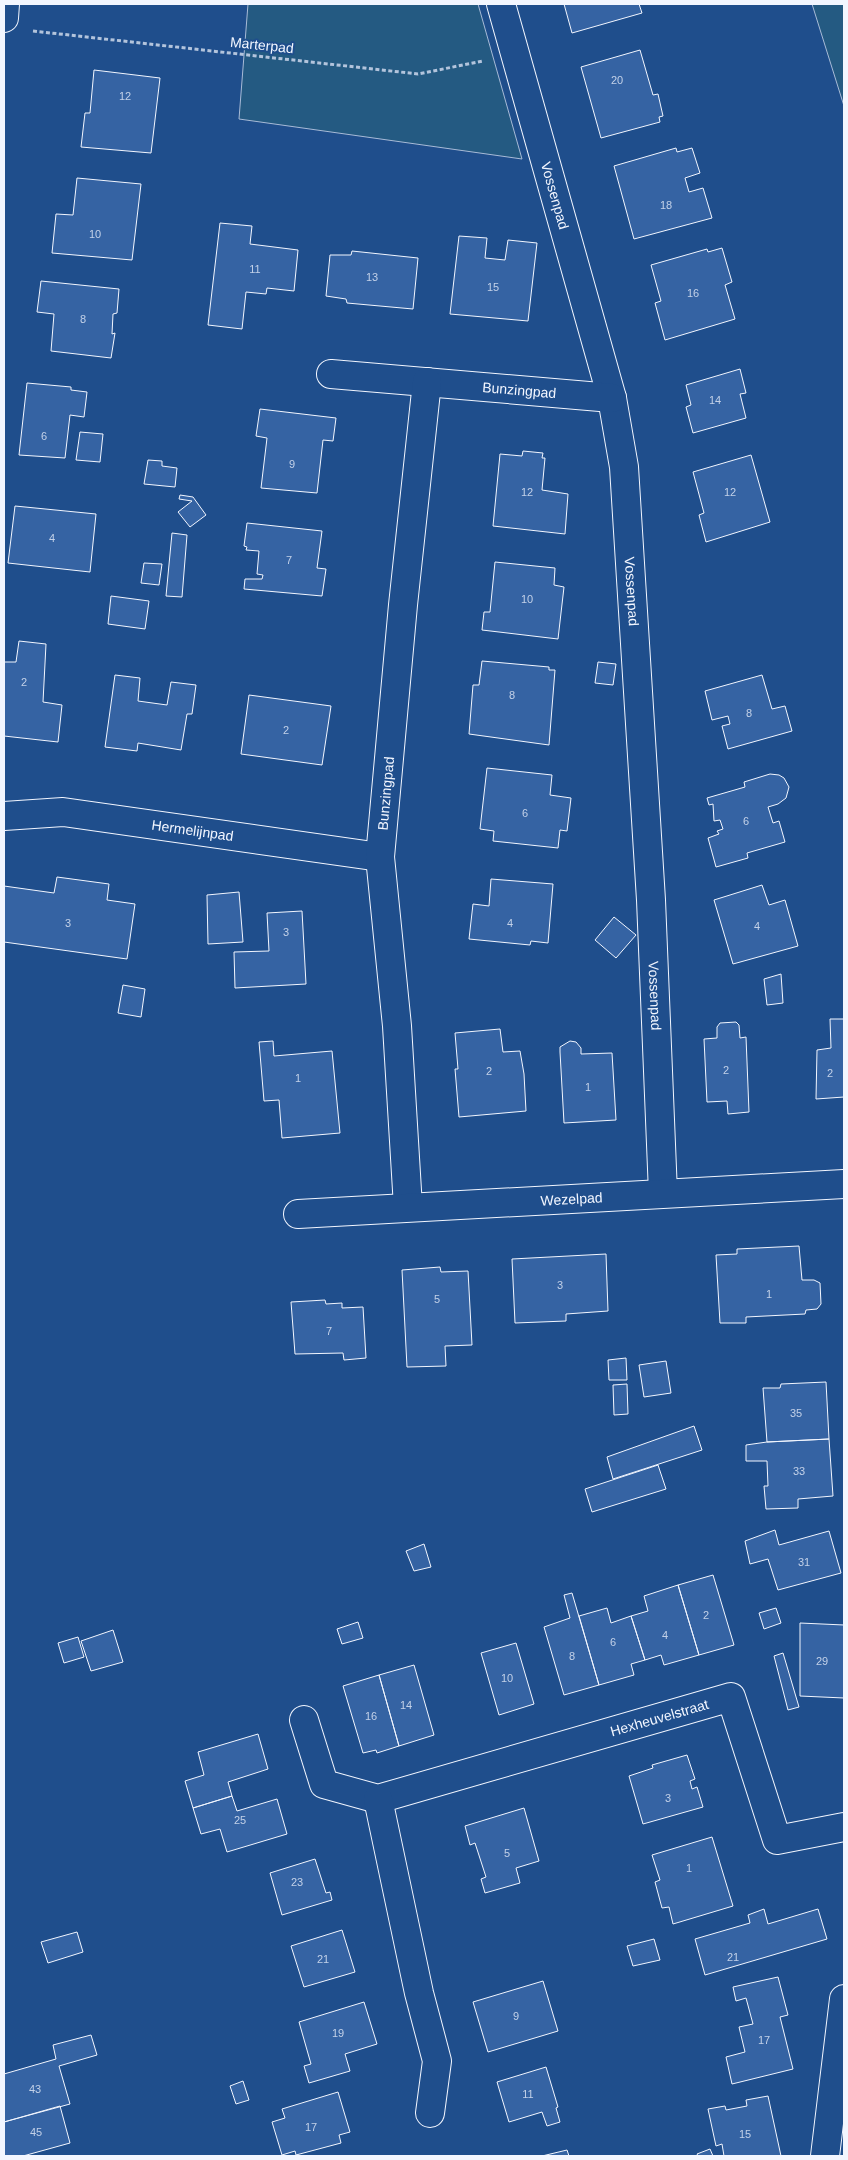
<svg xmlns="http://www.w3.org/2000/svg" width="848" height="2160" viewBox="0 0 848 2160" font-family="Helvetica,sans-serif">
  <style>
    .green { fill: #245a82; stroke: #a8bbd7 }
    .building { fill: #3563a3; stroke: #f2f6ff }
    .lines { fill: none; stroke-linecap: round; stroke-linejoin: round }
    .minor-casing { stroke: #f2f6ff; stroke-width: 30 }
    .path { stroke: #b3c4dc; stroke-width: 3; stroke-dasharray: 4 2.5; stroke-linecap: butt }
    .minor { stroke: #1f4e8c; stroke-width: 28 }
    .labels { text-anchor: middle; stroke-width: 4; stroke-linejoin: round; paint-order: stroke }
    .number-label { font-size: 11px; fill: #c3d1e8 }
    .street-label { font-size: 14px; fill: #f2f6ff; stroke: #1f4e8c }
  </style>
  <rect width="100%" height="100%" fill="#1f4e8c"/>
  <path class="green" d="M248 4H478L522 159 239 119Z
    M812 4H844V106Z"/>
  <path class="building" d="M564 4H639L642 13 572 33Z
    M640 50 653 95 658 94 663 116 659 117 660 122 601 138 581 67Z
    M94 70 160 78 151 153 81 147 85 113H90Z
    M676 148 677 152 692 148 700 173 685 178 689 192 703 188 712 218 634 239 614 166Z
    M77 178 141 184 132 260 52 253 56 214 73 215Z
    M220 223 252 226 250 244 298 250 294 291 267 288 266 294 246 292 242 329 208 325Z
    M459 236 487 238 485 258 505 260 508 240 537 243 528 321 450 314Z
    M722 248 732 282 725 285 735 319 665 340 655 303 661 301 651 265 707 249 708 252Z
    M352 251 418 258 413 309 347 303 346 299 326 296 330 255H351Z
    M41 281 119 289 117 313 113 314 112 334 115 333 111 358 51 351 54 314 37 312Z
    M740 369 746 393 740 394 746 418 693 433 686 407 691 405 686 385Z
    M27 383 71 387V390L87 392 84 417 70 415 65 458 19 455Z
    M260 409 336 418 333 441 323 440 317 493 261 488 267 438 256 436Z
    M80 432 103 434 100 462 76 460Z
    M523 451 543 453 542 458H545L542 490 568 494 565 534 493 526 500 454 522 456Z
    M751 455 770 522 706 542 699 515 704 513 693 472Z
    M148 460 162 461V466L177 468 175 487 144 484Z
    M180 495 193 497 206 515 190 527 178 512 192 501 179 499Z
    M15 506 96 514 90 572 8 563Z
    M247 523 322 531 317 568 326 569 322 596 244 589 245 579H262L263 575 257 574 259 551 246 550 247 547 244 546Z
    M172 533 187 535 182 597 166 596Z
    M495 562 555 568 554 585 564 587 558 639 482 630 484 612H490Z
    M144 563 162 564 159 585 141 583Z
    M111 596 149 601 145 629 108 624Z
    M19 641 46 644 43 702 62 705 58 742 4 736V662H16Z
    M482 661 549 667V670H555L549 745 469 734 473 685H479Z
    M598 662 616 664 613 685 595 683Z
    M115 675 140 678 138 701 167 705 171 682 196 685 192 714H187L181 750 138 743 137 751 105 747Z
    M762 675 772 709 785 706 792 731 728 749 722 726 730 724 728 716 712 720 705 691Z
    M249 695 331 706 322 765 241 754Z
    M487 768 552 775 550 795 571 798 567 831 560 830 558 848 493 841 494 831 480 829Z
    M770 774 779 775 784 778 789 787 786 798 778 804 768 807 773 823 779 821 785 842 747 853 748 858 716 867 708 838 719 834 717 831 723 829 720 820 714 821 713 804 709 805 707 798 745 787 744 782Z
    M57 877 109 884 107 900 135 904 127 959 4 942V886L54 893Z
    M491 879 553 884 548 943 531 941 530 945 469 939 473 904 489 906Z
    M762 885 769 905 785 900 798 946 733 964 714 900Z
    M239 892 243 942 208 944 207 895Z
    M302 911 306 984 235 988 234 952 269 951 267 913Z
    M614 917 636 935 616 958 595 940Z
    M781 974 783 1003 767 1005 764 979Z
    M123 985 145 989 141 1017 118 1013Z
    M830 1019H844V1097L816 1099 817 1050 831 1048Z
    M736 1022 739 1025 740 1038 746 1037 749 1112 728 1114 727 1101 707 1102 704 1039 717 1038V1027L720 1023Z
    M500 1029 503 1052 520 1051 524 1074 526 1111 459 1117 455 1069H458L455 1033Z
    M273 1041 274 1056 332 1051 340 1133 282 1138 279 1100 264 1101 259 1042Z
    M570 1041 576 1042 581 1048V1054L612 1053 616 1120 564 1123 560 1052V1047Z
    M799 1246 802 1280H814L820 1283 821 1304 817 1309 806 1310 805 1314 746 1317V1323H720L716 1255 737 1254V1249Z
    M606 1254 608 1311 566 1314V1321L515 1323 512 1259Z
    M440 1267 441 1272 468 1271 472 1345 445 1346 446 1366 407 1367 402 1270Z
    M325 1300 326 1304 342 1303V1308L363 1307 366 1358 344 1360 343 1353 295 1354 291 1302Z
    M626 1358 627 1380H609L608 1360Z
    M666 1361 671 1393 644 1397 639 1365Z
    M826 1382 829 1439 767 1442 763 1388H780L781 1384Z
    M627 1384 628 1414 614 1415 613 1385Z
    M694 1426 702 1450 613 1479 607 1457Z
    M829 1439 833 1496 798 1499V1508L766 1509 764 1486H768L767 1461H746V1445L767 1442Z
    M658 1465 666 1489 592 1512 585 1489Z
    M775 1530 779 1545 829 1531 841 1573 778 1590 768 1559 750 1564 745 1541Z
    M424 1544 431 1567 414 1571 406 1551Z
    M713 1575 734 1645 699 1655 678 1585Z
    M678 1585 699 1655 664 1665 661 1655 645 1660 631 1616 648 1611 644 1596Z
    M572 1593 599 1685 564 1695 544 1627 570 1618 564 1595Z
    M607 1608 611 1623 631 1616 645 1660 631 1664 634 1675 599 1685 579 1616Z
    M776 1608 781 1623 764 1629 759 1613Z
    M358 1622 363 1638 342 1644 337 1629Z
    M800 1623 844 1625V1698L800 1696Z
    M113 1630 123 1662 91 1671 81 1641Z
    M78 1637 84 1657 64 1663 58 1643Z
    M516 1643 534 1704 499 1715 481 1653Z
    M783 1653 799 1707 788 1710 774 1656Z
    M414 1665 434 1735 399 1746 379 1675Z
    M379 1675 399 1746 377 1753 376 1750 363 1753 343 1686Z
    M258 1734 268 1769 228 1782 232 1796 193 1808 185 1781 204 1775 198 1752Z
    M687 1755 695 1779 690 1781 692 1789 697 1787 703 1807 643 1824 629 1776 653 1768 652 1765Z
    M232 1796 237 1811 277 1799 287 1834 227 1852 220 1829 201 1834 193 1808Z
    M524 1808 539 1861 516 1868 520 1883 485 1893 481 1879 486 1877 475 1843 470 1845 465 1826Z
    M712 1837 733 1906 673 1924 669 1907 662 1908 655 1882 660 1880 652 1855Z
    M315 1859 326 1893 330 1892 332 1900 282 1915 270 1873Z
    M764 1909 768 1924 818 1909 827 1939 705 1975 695 1939 750 1923 748 1915Z
    M342 1930 355 1972 304 1987 291 1946Z
    M77 1932 83 1952 48 1963 41 1942Z
    M654 1939 660 1960 633 1966 627 1946Z
    M778 1977 788 2015 780 2017 793 2069 732 2084 726 2057 745 2052 739 2027 753 2024 746 1998 736 2001 733 1987Z
    M543 1981 558 2031 488 2052 473 2002Z
    M364 2002 377 2044 345 2054 350 2071 309 2083 304 2066 311 2064 299 2022Z
    M91 2035 97 2055 59 2066 70 2104 4 2122V2074L56 2059 53 2045Z
    M546 2067 558 2107 556 2108 560 2122 547 2126 542 2112 509 2122 497 2082Z
    M243 2081 249 2100 236 2104 230 2086Z
    M338 2092 350 2132 339 2135 341 2143 296 2155 295 2151 282 2155 272 2122 285 2118 282 2109Z
    M768 2096 781 2156H724L722 2144 716 2146 708 2109 725 2106 726 2110 747 2106 746 2100Z
    M60 2106 70 2143 23 2156H4V2122Z
    M710 2149 713 2156H698L697 2154Z
    M567 2150 569 2156H542Z"/>
  <g class="lines">
    <g class="minor-casing">
      <g id="minor">
        <path id="s1" d="M501 4 612 398 624 467 651 900 663 1193"/>
        <path d="M4 18 5 4"/>
        <path id="s2" d="M331 374 612 398"/>
        <path id="s3" d="M4 816 63 812 380 857"/>
        <path id="s4" d="M408 1207 397 1026 380 857 403 605 427 382"/>
        <path id="s5" d="M298 1214 844 1184"/>
        <path id="s6" d="M304 1720 324 1784 378 1799 731 1697 777 1840 844 1827"/>
        <path d="M378 1799 419 1993 437 2061 430 2113"/>
        <path d="M825 2156 844 1999"/>
      </g>
    </g>
    <path class="path" d="M33 31 418 74 483 61"/>
    <use href="#minor" class="minor"/>
  </g>
  <g class="labels">
    <g class="number-label">
      <text x="617" y="84">20</text>
      <text x="125" y="100">12</text>
      <text x="666" y="209">18</text>
      <text x="95" y="238">10</text>
      <text x="255" y="273">11</text>
      <text x="372" y="281">13</text>
      <text x="493" y="291">15</text>
      <text x="693" y="297">16</text>
      <text x="83" y="323">8</text>
      <text x="715" y="404">14</text>
      <text x="44" y="440">6</text>
      <text x="292" y="468">9</text>
      <text x="527" y="496">12</text>
      <text x="730" y="496">12</text>
      <text x="52" y="542">4</text>
      <text x="289" y="564">7</text>
      <text x="527" y="603">10</text>
      <text x="24" y="686">2</text>
      <text x="512" y="699">8</text>
      <text x="749" y="717">8</text>
      <text x="286" y="734">2</text>
      <text x="525" y="817">6</text>
      <text x="746" y="825">6</text>
      <text x="68" y="927">3</text>
      <text x="510" y="927">4</text>
      <text x="757" y="930">4</text>
      <text x="286" y="936">3</text>
      <text x="726" y="1074">2</text>
      <text x="489" y="1075">2</text>
      <text x="830" y="1077">2</text>
      <text x="298" y="1082">1</text>
      <text x="588" y="1091">1</text>
      <text x="560" y="1289">3</text>
      <text x="769" y="1298">1</text>
      <text x="437" y="1303">5</text>
      <text x="329" y="1335">7</text>
      <text x="796" y="1417">35</text>
      <text x="799" y="1475">33</text>
      <text x="804" y="1566">31</text>
      <text x="706" y="1619">2</text>
      <text x="665" y="1639">4</text>
      <text x="613" y="1646">6</text>
      <text x="572" y="1660">8</text>
      <text x="822" y="1665">29</text>
      <text x="507" y="1682">10</text>
      <text x="406" y="1709">14</text>
      <text x="371" y="1720">16</text>
      <text x="668" y="1802">3</text>
      <text x="240" y="1824">25</text>
      <text x="507" y="1857">5</text>
      <text x="689" y="1872">1</text>
      <text x="297" y="1886">23</text>
      <text x="733" y="1961">21</text>
      <text x="323" y="1963">21</text>
      <text x="516" y="2020">9</text>
      <text x="338" y="2037">19</text>
      <text x="764" y="2044">17</text>
      <text x="35" y="2093">43</text>
      <text x="528" y="2098">11</text>
      <text x="311" y="2131">17</text>
      <text x="36" y="2136">45</text>
      <text x="745" y="2138">15</text>
    </g>
    <g class="street-label">
      <text transform="translate(262 45) rotate(6)" y="5">Marterpad</text>
      <text dy="5" stroke="none"><textPath href="#s1" startOffset="199">Vossenpad</textPath></text>
      <text dy="5" stroke="none"><textPath href="#s2" startOffset="189">Bunzingpad</textPath></text>
      <text dy="5" stroke="none"><textPath href="#s1" startOffset="604">Vossenpad</textPath></text>
      <text dy="5" stroke="none"><textPath href="#s4" startOffset="415">Bunzingpad</textPath></text>
      <text dy="5" stroke="none"><textPath href="#s3" startOffset="190">Hermelijnpad</textPath></text>
      <text dy="5" stroke="none"><textPath href="#s1" startOffset="1009">Vossenpad</textPath></text>
      <text dy="5" stroke="none"><textPath href="#s5" startOffset="274">Wezelpad</textPath></text>
      <text dy="5" stroke="none"><textPath href="#s6" startOffset="416">Hexheuvelstraat</textPath></text>
    </g>
  </g>
  <rect width="848" height="2160" fill="none" stroke="#f2f6ff" stroke-width="10"/>
</svg>
